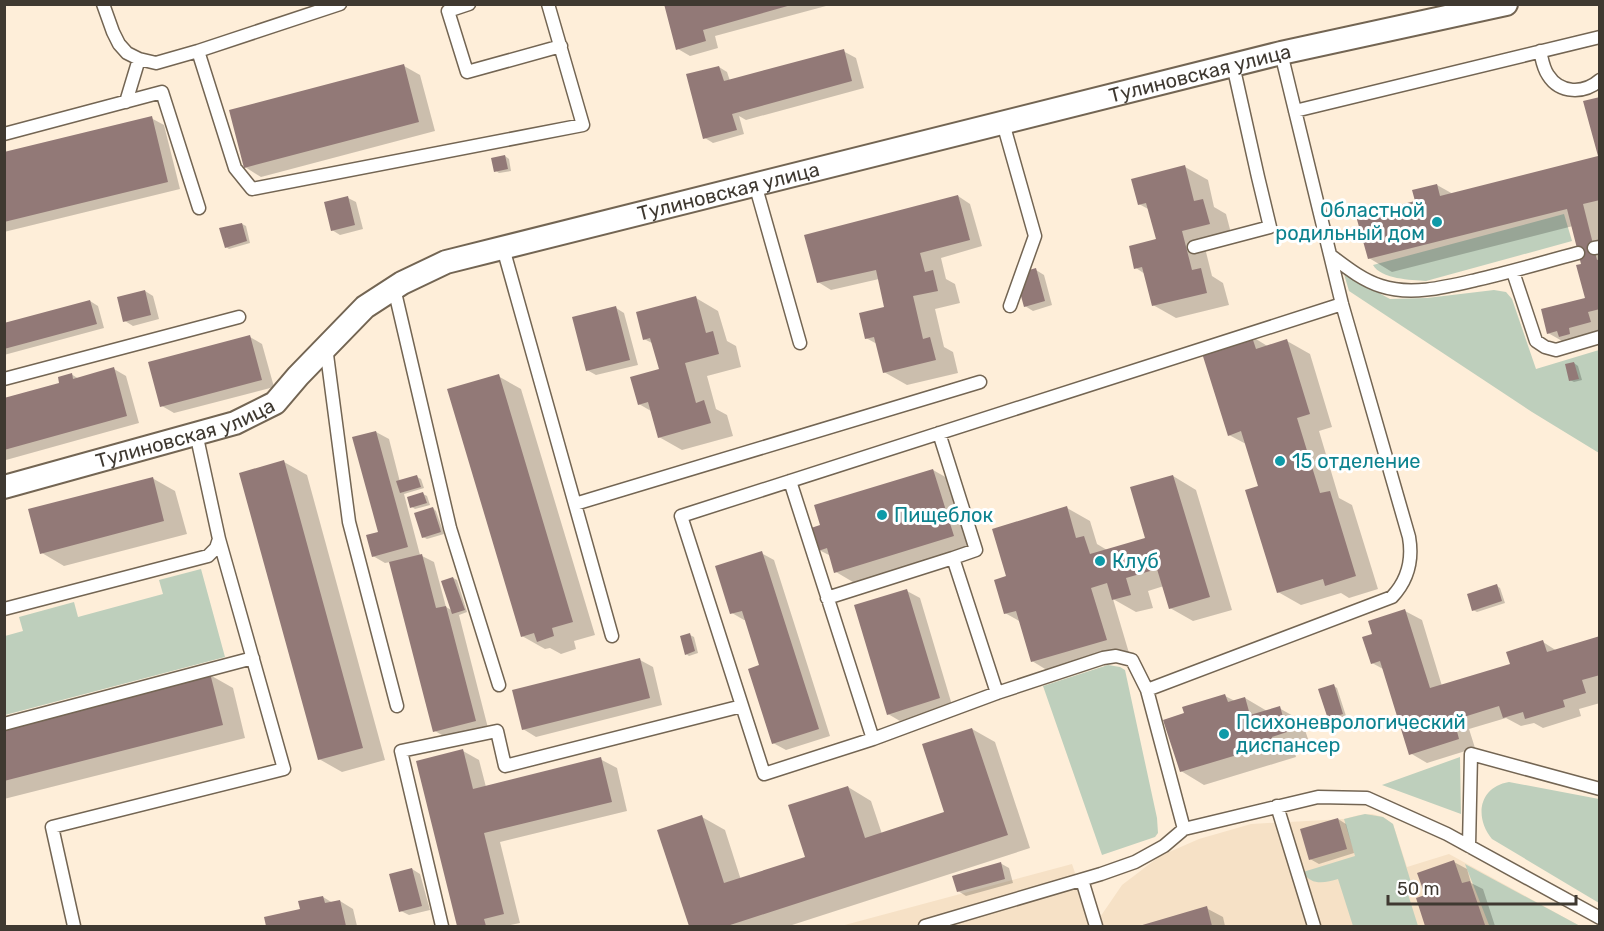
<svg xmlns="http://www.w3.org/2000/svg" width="1604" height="931" viewBox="0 0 1604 931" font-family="Rubik,sans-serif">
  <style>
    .built { fill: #f6e1c6 }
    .green { fill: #becfbc }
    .shadow { fill: #0003 }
    .building { fill: #927977 }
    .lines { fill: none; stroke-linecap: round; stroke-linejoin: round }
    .service-casing { stroke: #736553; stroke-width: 15 }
    .minor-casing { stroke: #736553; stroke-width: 26 }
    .service { stroke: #fff; stroke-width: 12 }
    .minor { stroke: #fff; stroke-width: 22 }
    .culture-dot { fill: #0f9aa8; stroke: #fff; stroke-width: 2 }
    .labels { text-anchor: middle; stroke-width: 6; stroke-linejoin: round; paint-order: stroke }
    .street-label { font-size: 20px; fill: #3f3931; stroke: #fff }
    .culture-label { font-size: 20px; fill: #0d838f; stroke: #fff; text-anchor: start }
  </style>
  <rect width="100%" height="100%" fill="#feeed9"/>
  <path class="built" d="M1372 814 1383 817 1393 824 1407 867 1449 854 1580 926H1094L1122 885 1160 856 1199 839 1251 824 1344 819 1359 815Z
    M1072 864 1093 926H841Z"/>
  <path class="green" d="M1564 214 1572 241 1426 281C1411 280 1381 279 1373 265Z
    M1344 274 1390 299 1427 298 1494 290 1506 292 1512 299 1536 369 1599 350V453L1532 412 1349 291Z
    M201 569 225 657 5 715V636L23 631 19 617 74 602 78 617 163 594 159 580Z
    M1108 665 1120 667 1125 670 1157 818 1158 833 1155 837 1102 855 1043 686Z
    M1460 757 1461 814 1382 785Z
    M1509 782 1599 799V903L1492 839C1474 817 1479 787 1509 782Z
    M1365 814 1383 817 1393 824 1414 892 1408 894 1418 926H1353L1338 879C1325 883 1311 886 1303 872L1355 856 1344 819Z
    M1465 864 1580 926H1487L1489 925Z"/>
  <path class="shadow" d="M665 4H825L826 6 715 36 718 48 690 56 678 49Z
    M843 51 856 58 864 88 746 120 739 116 744 134 713 143 705 138 719 67 727 72 730 81Z
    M404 66 420 75 435 131 261 177 245 167Z
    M1600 99V338L1591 340 1592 346 1583 349 1576 345 1571 346 1548 333 1587 299 1583 265 1573 226 1392 272 1369 258 1417 202 1437 185 1453 194 1599 157Z
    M151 118 164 125 180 189 4 232V154Z
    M505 156 509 159 511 171 499 173 496 171Z
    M1185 167 1208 180 1214 207 1226 214 1232 237 1204 244 1212 276 1223 283 1229 305 1176 318 1153 305 1145 274 1136 268 1157 240 1150 210 1139 204Z
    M958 196 970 204 982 246 941 258 946 279 955 284 960 303 935 309 944 347 953 352 958 373 907 385 884 372 877 344 866 338 886 308 879 279 831 290 818 282Z
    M348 198 356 202 363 229 340 235 332 230Z
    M242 224 246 226 250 243 229 249 226 247Z
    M1036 270 1044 275 1052 305 1033 311 1025 306Z
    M145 291 153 296 159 319 133 326 125 321Z
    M696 298 718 311 727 341 736 346 741 367 707 376 716 409 727 415 733 436 682 450 659 437 651 411 639 404 661 370 654 344 644 339Z
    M90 301 98 306 104 328 4 355V325Z
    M616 308 624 313 638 365 596 375 587 370Z
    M1251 336 1269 347 1287 341 1310 354 1332 427 1319 431 1339 498 1352 505 1378 589 1349 598 1341 593 1301 605 1278 592 1260 487 1246 444 1229 435Z
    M250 337 262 344 274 387 174 413 162 406Z
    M1574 363 1578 366 1582 380 1574 382 1570 380Z
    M114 369 126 376 139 423 6 460 4 459V400L61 384 71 374 79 379Z
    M498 376 521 389 595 635 574 641 576 649 561 654 550 648 545 649 522 636Z
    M376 432 389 439 400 482 417 477 421 479 424 488 404 494 420 555 434 562 446 607 453 611V578L457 580 467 612 459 615 488 728 447 738 435 731 390 562 385 563 373 556 379 533Z
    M284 462 307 475 385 760 342 772 319 759Z
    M933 470 956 483 976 549 858 585 836 572 831 556 819 550Z
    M1173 476 1196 490 1232 610 1193 621 1170 608 1164 586 1148 591 1153 608 1136 612 1113 599 1129 653 1055 675 1032 661 1021 622 1005 613 1007 577 1067 508 1090 521 1097 544 1107 550 1147 539Z
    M152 478 175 491 187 534 64 566 42 553Z
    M423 494 427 496 430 505 415 509 412 507Z
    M433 508 436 511 444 534 427 539 423 537Z
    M761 553 774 560 830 736 786 750 773 743 761 666 746 620H744L732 613Z
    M1497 586 1500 588 1505 603 1477 612 1473 610Z
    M907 591 920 598 952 705 900 721 888 714Z
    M1405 611 1422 620 1442 686 1512 665 1543 642 1557 651 1600 638V688L1598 689 1600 703 1579 709 1581 716 1543 728 1534 723 1521 726 1506 718 1469 729 1475 748 1427 763 1410 753 1385 670 1372 663 1374 635Z
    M690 635 694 637 698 653 689 656 686 654Z
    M640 660 653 667 662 705 536 737 523 729Z
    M210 675 233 688 245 738 4 799V728Z
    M1334 686 1337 688 1346 716 1332 720 1329 718Z
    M1225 696 1235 701 1245 698 1267 711 1279 708 1302 721 1310 745 1294 750 1296 757 1204 785 1181 771 1186 714Z
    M972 729 995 742 1030 848 789 926H691L659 831 702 817 725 830 741 880 807 858 848 787 871 801 882 834 946 813Z
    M463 751 479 760 486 787 600 759 617 768 627 811 500 842 520 923 505 926H459L418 762Z
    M1338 819 1346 824 1354 853 1319 864 1310 859Z
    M1454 862 1467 869 1471 883 1483 889 1495 926H1427L1418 899 1427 896Z
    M1000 863 1009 868 1013 883 966 896 958 891Z
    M412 869 420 874 430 910 409 915 401 911Z
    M323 897 333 903 340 901 353 909 357 926H267L266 919 301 910Z
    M1206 908 1223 917 1225 926H1142Z"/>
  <path class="building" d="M664 4H791V5L703 30 706 41 676 50Z
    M844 49 852 81 732 114 737 130 703 139 686 74 719 66 724 81Z
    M404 64 419 122 244 168 229 110Z
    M1600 97V200L1583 204 1597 260 1600 259V309L1588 312 1591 322 1569 328 1570 334 1559 337 1557 331 1547 334 1541 309 1585 298 1576 265 1581 264 1567 209 1368 259 1356 216 1415 201 1412 190 1437 184 1440 196 1598 156 1583 101Z
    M152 116 168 182 4 222V152Z
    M505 155 508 169 494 172 491 158Z
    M1185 165 1194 201 1203 199 1210 224 1182 231 1192 270 1201 268 1207 293 1152 306 1142 267 1134 269 1129 246 1156 239 1146 203 1138 205 1131 179Z
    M958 195 970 240 920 253 925 272 933 270 938 291 913 296 923 339 930 337 936 360 883 373 874 337 865 339 859 313 884 307 876 270 817 283 804 235Z
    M348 196 355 225 331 231 324 202Z
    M242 223 247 241 225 248 219 228Z
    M1036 268 1045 301 1024 307 1015 274Z
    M145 290 151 315 123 322 117 297Z
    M696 296 706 333 713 331 719 354 685 363 696 403 704 400 711 423 658 438 648 402 638 405 630 377 659 369 650 338 643 340 636 312Z
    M90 300 97 324 4 349V323Z
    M616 306 630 360 586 371 572 317Z
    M1251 334 1256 349 1287 339 1310 414 1297 418 1320 493 1330 491 1356 576 1325 586 1323 579 1277 593 1245 490 1258 486 1241 431 1228 436 1201 350Z
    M250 335 262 380 160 407 148 362Z
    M1574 362 1579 379 1569 381 1565 364Z
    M114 367 127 416 4 450V398L59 383 58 377 72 373 73 379Z
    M499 374 573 622 552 628 554 636 537 642 534 633 521 637 447 389Z
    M376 431 408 547 372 557 366 535 378 532 352 437Z
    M284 460 363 748 318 760 239 473Z
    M933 469 954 536 834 573 827 548 818 551 811 528 820 525 814 505Z
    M417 475 421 487 400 493 396 481Z
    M1173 475 1210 597 1169 609 1157 569 1126 578 1131 595 1112 600 1107 583 1091 588 1107 640 1031 662 1016 611 1004 614 994 580 1006 576 992 529 1067 506 1076 538 1084 536 1090 554 1145 538 1130 487Z
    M153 477 164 521 40 554 28 509Z
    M423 492 427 503 410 508 407 497Z
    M433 507 441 532 422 538 414 513Z
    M762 551 819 729 772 744 748 669 759 665 742 611 730 614 715 566Z
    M422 554 436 608 446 606 476 721 433 732 389 562Z
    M453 577 465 610 452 614 441 581Z
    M1497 584 1502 601 1472 611 1467 594Z
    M907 589 940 698 887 715 854 605Z
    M1405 609 1430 688 1510 664 1506 652 1543 640 1547 652 1600 636V675L1582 680 1586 693 1563 700 1565 707 1525 719 1523 712 1503 718 1499 706 1454 720 1459 739 1409 755 1380 661 1371 664 1362 637 1372 634 1368 621Z
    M690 633 695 651 685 655 680 636Z
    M640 658 650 698 522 730 512 690Z
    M210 673 223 725 4 781V726Z
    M1334 684 1343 714 1328 719 1318 689Z
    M1225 694 1228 702 1245 697 1250 715 1280 706 1287 732 1272 737 1274 744 1180 772 1163 720 1184 713 1182 707Z
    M972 728 1008 835 727 926H689L657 830 702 815 724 883 805 857 788 805 848 786 865 838 944 812 922 744Z
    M463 749 473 789 601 757 612 802 484 833 504 914 484 919 486 926H457L416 761Z
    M1338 818 1347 849 1309 860 1300 829Z
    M1454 860 1462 883 1470 881 1485 925 1480 926H1425L1416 898 1425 895 1417 873Z
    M1001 862 1005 879 957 892 952 876Z
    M412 868 422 906 399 912 389 874Z
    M323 896 325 903 340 900 346 926H266L264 917 300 909 298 901Z
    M1207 906 1212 926H1139Z"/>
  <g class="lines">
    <g class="service-casing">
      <path id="service" d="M103 4 113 32 119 44 127 53 139 59 156 63 198 51 340 4
        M469 4 448 11 467 72 561 46
        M198 51 235 168 252 189 583 125 548 4
        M1540 51C1542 59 1543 68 1548 75 1560 94 1584 94 1600 80
        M1281 53 1342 304 1409 537C1413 560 1408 580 1392 597L1147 690 1184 829 1318 797 1367 798 1447 834 1600 918
        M126 102 139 59
        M1295 111 1600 37
        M1003 123 1035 236 1010 306
        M4 134 162 92 199 208
        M755 184 800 343
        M1194 247 1270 227 1258 177 1233 65
        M503 248 612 636
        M1594 248 1600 247
        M1330 255C1346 267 1362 280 1381 286 1411 296 1446 287 1476 280 1511 272 1544 262 1578 253
        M1513 272 1536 341 1545 347 1556 350 1600 337
        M394 288 450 528 499 685
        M326 347 349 522 397 706
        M4 379 239 317
        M939 433 976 550 953 558 997 693
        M790 481 873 739 997 693 1103 658 1116 656 1132 660 1147 690
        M575 504 980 382
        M827 598 953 558
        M4 609 208 556 216 548 219 539 196 433
        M4 724 253 658
        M873 739 764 774 681 516 1342 304
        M1277 806 1314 926
        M1469 846 1471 754 1600 789
        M1082 880 1096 926
        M74 926 52 827 284 769 219 539
        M442 926 401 751 497 731 505 766 742 706
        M925 926 1101 874 1135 862 1164 846 1184 829"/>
    </g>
    <g class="minor-casing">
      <g id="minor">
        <path id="s1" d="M4 487 235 423 275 403 298 376 365 307 402 283 446 262 1281 53 1506 4"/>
      </g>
    </g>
    <use href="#service" class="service"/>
    <use href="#minor" class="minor"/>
  </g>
  <g class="culture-dot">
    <circle cx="1437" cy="222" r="6"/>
    <circle cx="1280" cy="461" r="6"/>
    <circle cx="882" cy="515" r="6"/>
    <circle cx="1100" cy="561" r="6"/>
    <circle cx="1224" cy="734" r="6"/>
  </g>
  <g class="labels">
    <g class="street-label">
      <text dy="7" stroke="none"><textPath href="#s1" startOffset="1286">Тулиновская улица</textPath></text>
      <text dy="7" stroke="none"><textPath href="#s1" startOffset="800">Тулиновская улица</textPath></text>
      <text dy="7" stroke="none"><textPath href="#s1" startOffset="189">Тулиновская улица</textPath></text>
    </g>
    <g class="culture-label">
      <text x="1425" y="217" text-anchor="end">Областной<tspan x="1425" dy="23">родильный дом</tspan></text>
      <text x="1292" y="468">15 отделение</text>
      <text x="894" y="522">Пищеблок</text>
      <text x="1112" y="568">Клуб</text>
      <text x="1236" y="729">Психоневрологический<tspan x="1236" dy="23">диспансер</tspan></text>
    </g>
  </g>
  <rect width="1604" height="931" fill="none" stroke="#3f3931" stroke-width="12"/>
  <path d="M1388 895v9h188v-9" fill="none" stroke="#3f3931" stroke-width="3"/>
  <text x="1397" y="895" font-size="18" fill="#3f3931" stroke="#ffffff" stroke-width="4.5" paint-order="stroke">50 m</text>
</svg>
